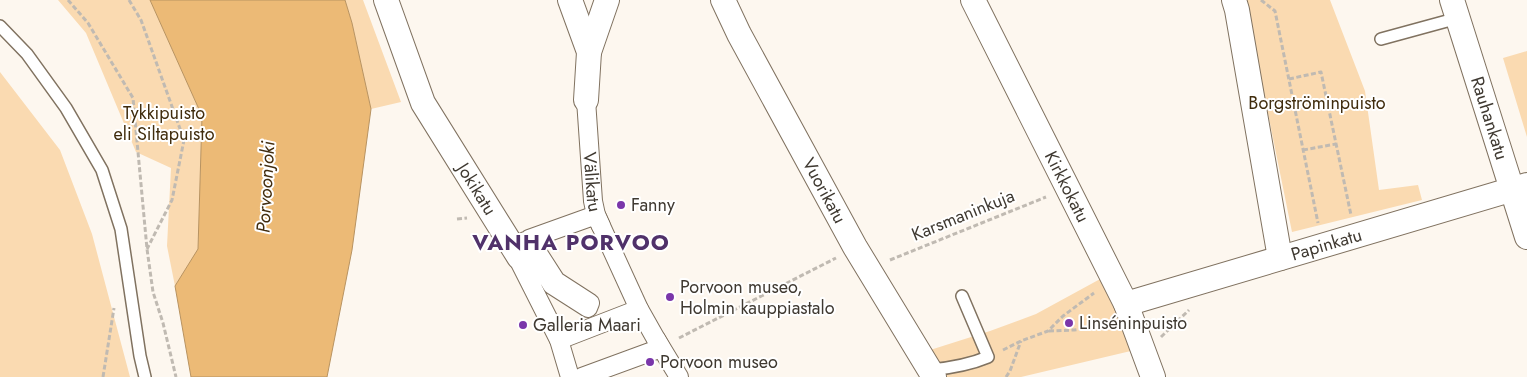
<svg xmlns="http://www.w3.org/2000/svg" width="1527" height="377" viewBox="0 0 1527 377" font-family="Jost,sans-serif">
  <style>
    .green { fill: #fadab1 }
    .water { fill: #ecba76; stroke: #b89361 }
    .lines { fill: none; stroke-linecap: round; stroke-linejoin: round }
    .service-casing { stroke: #807260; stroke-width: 14 }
    .pedestrian-casing { stroke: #807260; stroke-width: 20 }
    .minor-casing { stroke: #807260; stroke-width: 26 }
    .path { stroke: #c0bab2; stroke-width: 3; stroke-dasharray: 5 2.5; stroke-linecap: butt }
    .service { stroke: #fff; stroke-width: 11 }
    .pedestrian { stroke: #fff; stroke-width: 18 }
    .minor { stroke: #fff; stroke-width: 24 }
    .poi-dot { fill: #7a36aa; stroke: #fff; stroke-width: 2 }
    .labels { text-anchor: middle; stroke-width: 4; stroke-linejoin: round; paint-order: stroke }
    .park-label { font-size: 18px; fill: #402c0d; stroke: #fff }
    .street-label { font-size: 18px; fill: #3f3931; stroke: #fff }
    .poi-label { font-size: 18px; fill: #3f3931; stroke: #fff; text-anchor: start }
    .water-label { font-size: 19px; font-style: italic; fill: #422d0f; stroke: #fff }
    .district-label { font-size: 22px; font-weight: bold; letter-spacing: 1px; fill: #50316a; stroke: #fff }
  </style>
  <rect width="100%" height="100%" fill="#fdf7ef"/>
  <path class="green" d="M58 0H150L202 116 198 250 175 286 167 246 171 168 136 152 86 33Z
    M345 0H363L401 102 371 109 352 23Z
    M1245 0H1330L1365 91 1379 190 1418 185 1422 200 1292 232Z
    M1527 51V137L1503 58Z
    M0 72 60 150 92 234 130 377H0Z
    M1102 278 1135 350 1021 377H943L927 351 990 331 1036 314Z"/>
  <path class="water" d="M150 0H345L352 23 371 109 352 250 327 377H191L175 286 198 249 202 116Z"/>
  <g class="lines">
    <g class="service-casing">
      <path id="service" d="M0 26 27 54 66 108 102 170 121 229 140 356 145 377
        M1381 39 1458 18
        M930 370C951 368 969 365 988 357L962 296"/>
    </g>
    <g class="pedestrian-casing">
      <g id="pedestrian">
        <path id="s1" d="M586 100 593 201 596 215 601 226"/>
        <path d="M656 339 679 377"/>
        <path d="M559 340 639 309"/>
        <path d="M570 377 559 340 513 249 525 241 552 285 588 308 590 303 556 281 529 239 596 215 639 309 661 348 582 377"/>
      </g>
    </g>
    <g class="minor-casing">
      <g id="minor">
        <path id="s2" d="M386 0 423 103 519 257"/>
        <path d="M570 0 589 52 586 100"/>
        <path id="s3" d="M723 0 739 34 855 247 934 377"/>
        <path id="s4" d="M973 0 1126 304 1153 377"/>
        <path d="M1234 0 1237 10 1280 258"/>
        <path id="s5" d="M1452 0 1527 237"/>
        <path d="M589 52 607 0"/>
        <path id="s6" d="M1126 304 1527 185"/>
      </g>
    </g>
    <path class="path" d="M68 0 88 23 133 98 147 249 153 292 163 323 176 377
      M129 0 141 20 184 140 172 200 147 249
      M1261 0 1275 11 1318 223
      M1289 79 1321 72 1351 215
      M1303 150 1336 144
      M457 219 467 218
      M890 260 1046 197
      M1049 331 1074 330 1110 326
      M1161 337 1189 310
      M679 338 836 258
      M1003 350 1021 341 1048 331 1063 316 1094 293
      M103 377 114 308
      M1006 377 1010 371 1021 341"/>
    <use href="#service" class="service"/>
    <use href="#pedestrian" class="pedestrian"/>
    <use href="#minor" class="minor"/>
  </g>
  <g class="poi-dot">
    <circle cx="621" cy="205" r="5"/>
    <circle cx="670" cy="297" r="5"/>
    <circle cx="1069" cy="323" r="5"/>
    <circle cx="523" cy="325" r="5"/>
    <circle cx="650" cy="362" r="5"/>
  </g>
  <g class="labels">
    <g class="park-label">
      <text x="1317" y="109">Borgströminpuisto</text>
      <text x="164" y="119">Tykkipuisto<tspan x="164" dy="21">eli Siltapuisto</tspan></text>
    </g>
    <g class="street-label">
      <text dy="6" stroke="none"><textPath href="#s5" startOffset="124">Rauhankatu</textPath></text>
      <text dy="6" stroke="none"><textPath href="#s1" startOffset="82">Välikatu</textPath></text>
      <text dy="6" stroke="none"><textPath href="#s4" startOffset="209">Kirkkokatu</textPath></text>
      <text dy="6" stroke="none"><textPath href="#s2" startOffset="211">Jokikatu</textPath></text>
      <text dy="6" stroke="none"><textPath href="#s3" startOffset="216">Vuorikatu</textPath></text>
      <text transform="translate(963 215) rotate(-22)" y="6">Karsmaninkuja</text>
      <text dy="6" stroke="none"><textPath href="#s6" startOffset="209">Papinkatu</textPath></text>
    </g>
    <g class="poi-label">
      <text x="631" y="211">Fanny</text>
      <text x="680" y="293">Porvoon museo,<tspan x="680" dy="21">Holmin kauppiastalo</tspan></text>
      <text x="1079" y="329">Linséninpuisto</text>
      <text x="533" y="331">Galleria Maari</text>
      <text x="660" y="368">Porvoon museo</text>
    </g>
    <g class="water-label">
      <text transform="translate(265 187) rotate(-87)" y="7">Porvoonjoki</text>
    </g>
    <g class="district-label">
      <text x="571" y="250">VANHA PORVOO</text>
    </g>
  </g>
</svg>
